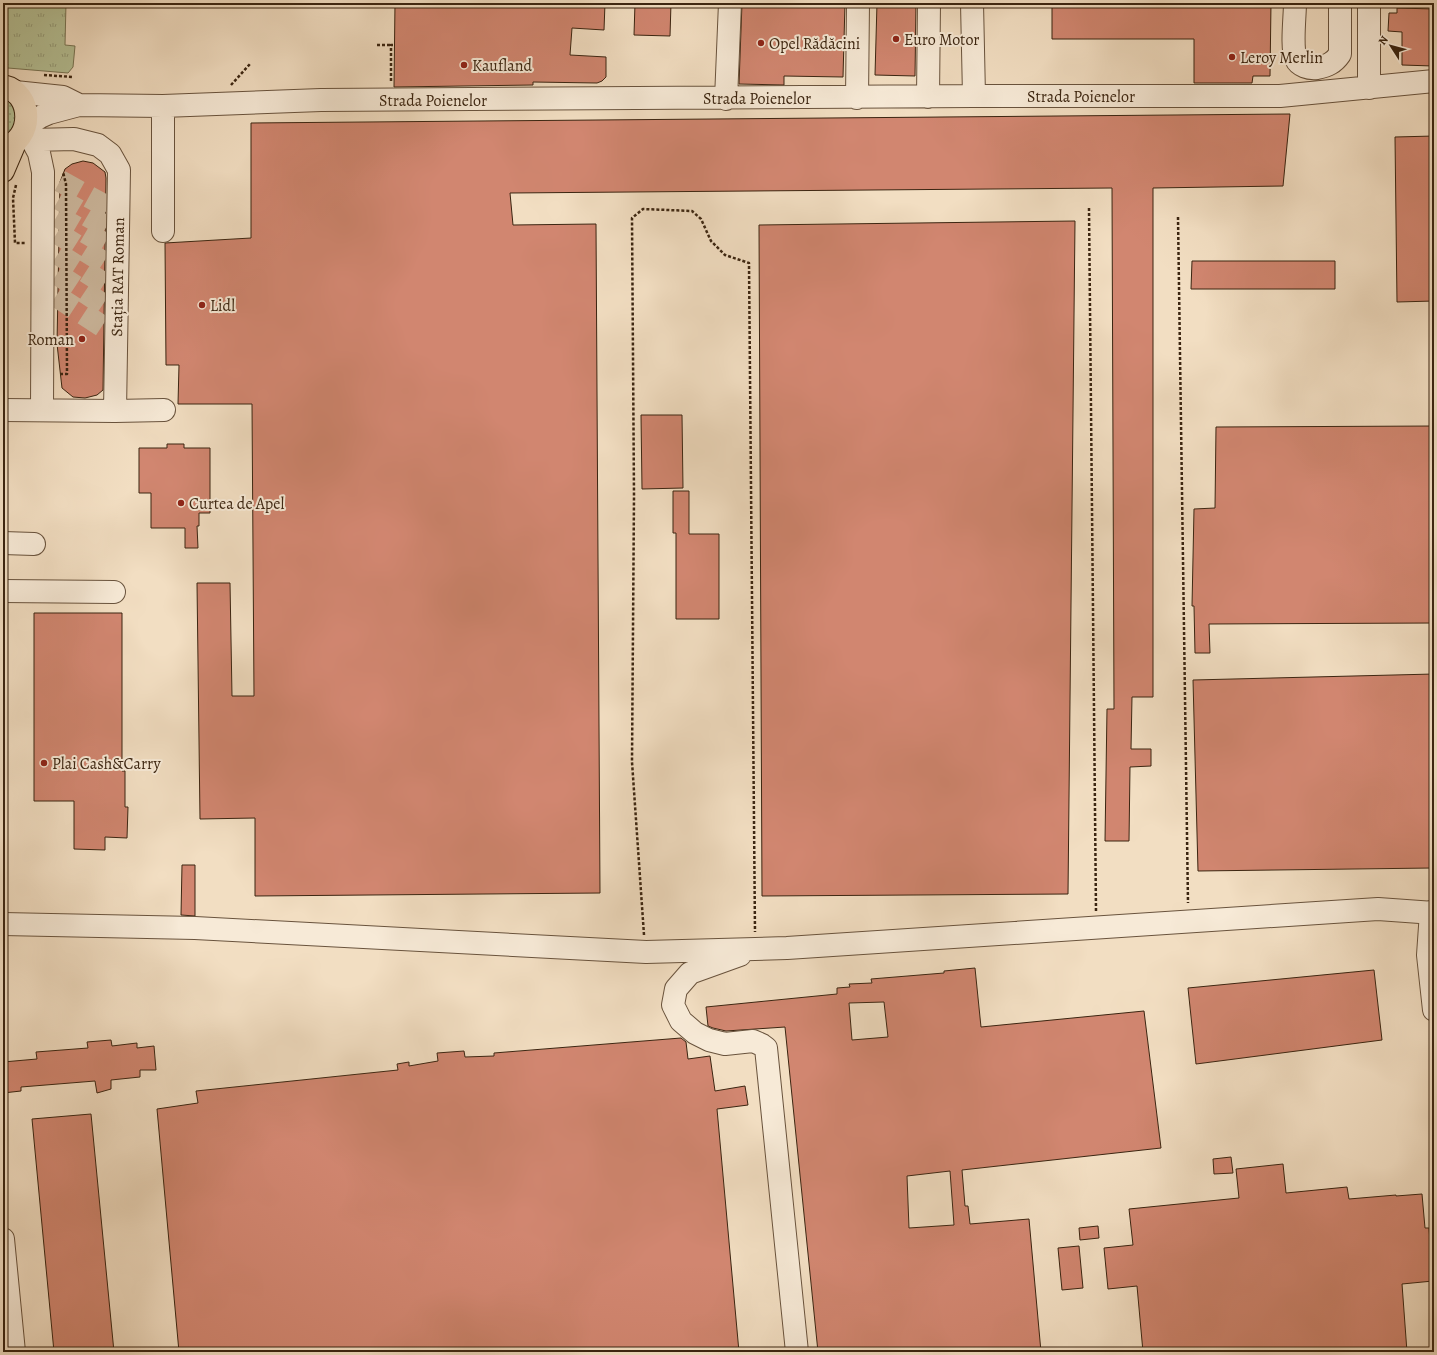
<svg xmlns="http://www.w3.org/2000/svg" width="1437" height="1355" viewBox="0 0 1437 1355" font-family="Alegreya,serif">
  <style>
    .grass { fill: url(#grass-tufts); stroke: #787454 }
    .garden { fill: url(#garden-dots); stroke: #787454 }
    .building { fill: #d18670; stroke: #3b2511; fill-rule: evenodd }
    .lines { fill: none; stroke-linecap: round; stroke-linejoin: round }
    .minor-tunnel { stroke: #cdb99f; stroke-width: 22; stroke-dasharray: 22 11; stroke-linecap: butt }
    .minor-casing { stroke: #69533d; stroke-width: 24 }
    .major-casing { stroke: #3b2511; stroke-width: 24 }
    .path { stroke: #3b2511; stroke-width: 2.5; stroke-dasharray: 3 2; stroke-linecap: butt }
    .minor { stroke: #f7ead7; stroke-width: 22 }
    .major { stroke: #f2dec2; stroke-width: 22 }
    .poi-dot { fill: #8f2418; stroke: #f7ead7; stroke-width: 1.5 }
    .labels { text-anchor: middle; stroke-width: 4; stroke-linejoin: round; paint-order: stroke }
    .poi-label { font-size: 16px; fill: #3b2511; stroke: #f7ead7; text-anchor: start }
    .street-label { font-size: 16px; fill: #3b2511; stroke: #f7ead7 }
  </style>
  <defs>
    <pattern id="grass-tufts" width="24" height="20" patternUnits="userSpaceOnUse"><rect width="24" height="20" fill="#b6c297"/><path d="M3 7l-1-3M5 7V3M7 7l1-3M15 17l-1-3M17 17v-4M19 17l1-3" fill="none" stroke="#959d7a"/></pattern>
    <pattern id="garden-dots" width="8" height="8" patternUnits="userSpaceOnUse"><rect width="8" height="8" fill="#b6c297"/><path d="M2 2h.1M6 6h.1" fill="none" stroke="#959d7a" stroke-width="1.8" stroke-linecap="round"/></pattern>
  </defs>
  <rect width="100%" height="100%" fill="#f2dec2"/>
  <filter id="stains"><feTurbulence type="fractalNoise" baseFrequency=".005" numOctaves="4"/><feColorMatrix values="0 0 0 0 .2 0 0 0 0 .09 0 0 0 0 .02 0 0 0 .5 -.17"/></filter>
  <radialGradient id="worn" r=".72"><stop offset=".6" stop-color="#630" stop-opacity="0"/><stop offset="1" stop-color="#630" stop-opacity=".3"/></radialGradient>
  <path class="grass" d="M3 3H66L65 45 75 46 73 67 68 73 8 68 3 63Z"/>
  <path class="garden" d="M3 97C20 106 20 127 3 136Z"/>
  <path class="building" d="M395 3H605L604 30 572 28 570 55 606 57V77L602 81 597 83 533 82V85L394 87Z
    M635 3H671L670 36 634 35Z
    M742 3H845L843 77 784 76V85L739 84Z
    M877 3H916L915 76 875 75Z
    M1052 3H1271L1270 76H1253L1252 83H1194V39H1052Z
    M1397 8 1434 9 1433 66 1402 65V32L1388 31 1389 13H1397Z
    M1290 114 1283 186 1153 188V697H1132L1131 749H1151V766L1130 767 1129 841H1105L1107 709H1114L1112 188 510 193 513 225 596 224 600 893 255 896V818L200 819 197 583H230L232 696H254L252 404H178L179 365H166L165 243 251 238V123Z
    M1434 136V301L1397 302 1395 137Z
    M83 161 93 163 105 172 106 178 103 390 97 395 85 398 73 397 62 388 57 344 60 182 65 169 72 164Z
    M1075 221 1068 894 762 896 759 225Z
    M1192 261H1335V289H1191Z
    M641 415H682L683 488 642 489Z
    M1434 426V623L1209 624 1210 653H1195L1194 606H1192L1194 509 1215 508 1216 427Z
    M167 444H184V448H210V513H199V526H197L198 548H185V528H151V493H139V448H167Z
    M673 491H689V534H719V619H676V533H673Z
    M34 613H122V771H125V807H128L127 838 105 837V850L74 849V801H34Z
    M1434 674V841H1433L1432 868 1198 871 1193 680Z
    M182 865H195V916L181 915Z
    M975 968 981 1027 1144 1011 1161 1148 962 1170 965 1206H968L970 1224 1029 1219 1041 1352H818L785 1027 726 1031 713 1028 708 1026 706 1007 837 994V988L850 987 849 984 872 983 871 979 944 973V971ZM884 1002 888 1037 852 1040 849 1003ZM950 1171 954 1225 909 1228 907 1176Z
    M1374 970 1382 1040 1196 1064 1188 988Z
    M681 1038 686 1042 688 1059 710 1056 715 1091 745 1086 748 1105 717 1109 739 1352H179L157 1109 198 1103 196 1091 398 1070 397 1064 409 1062V1066L438 1061 437 1053 464 1051 465 1057 494 1056V1053Z
    M111 1040 112 1046 137 1043V1048L154 1046 156 1070H140V1077L111 1080V1089L97 1093 95 1081 21 1087V1091L3 1093V1062L37 1059 36 1052 88 1048 87 1042Z
    M91 1114 114 1352H54L32 1119Z
    M1231 1157 1233 1173 1214 1174 1213 1159Z
    M1283 1164 1286 1193 1347 1187 1349 1199 1396 1195V1196L1422 1194 1425 1228H1429L1433 1281 1402 1284 1407 1352H1143L1137 1286 1108 1289 1104 1248 1133 1245 1129 1209 1239 1198 1236 1169Z
    M1098 1226 1099 1238 1080 1240 1079 1228Z
    M1079 1246 1083 1288 1062 1290 1058 1248Z"/>
  <g class="lines">
    <path class="minor-tunnel" d="M60 181 111 209
      M59 199 112 230
      M57 216 112 248
      M57 233 111 267
      M58 254 111 288
      M57 274 110 309
      M56 296 108 330"/>
    <g class="minor-casing">
      <path id="minor" d="M972 3 974 96
        M1295 3C1295 17 1291 47 1296 59 1299 66 1309 69 1317 68 1327 66 1334 63 1340 54V3
        M1369 88V3
        M15 92 63 97 79 105
        M928 97 929 3
        M857 98 858 3
        M726 99 730 3
        M26 126 40 117 49 113 79 105 163 106 321 100 974 96H1280L1434 81
        M32 140 39 153 43 172 42 410
        M163 231V106
        M3 410 115 411 119 170 110 154 98 145 74 139 32 140 21 137
        M115 411 164 410
        M3 543 34 544
        M3 591 114 592
        M1431 912 1428 955 1434 1010
        M3 924 195 928 646 952 787 948 1378 909 1434 913
        M740 955 690 973 676 989 673 1005 681 1021 695 1033 709 1040 725 1044 753 1041 762 1045 766 1048 797 1352
        M3 1239 14 1352"/>
    </g>
    <g class="major-casing">
      <path id="major" d="M3 86C34 93 34 140 3 148
        M3 171 15 143"/>
    </g>
    <path class="path" d="M377 45H391
      M44 75 73 77
      M391 81V45H395
      M231 85 250 64
      M16 185 13 198 15 243H25
      M1089 208 1096 911
      M1178 217 1188 903
      M60 374H67L66 184 63 172
      M644 935 632 762 634 496 632 218 643 209 692 211 701 219 711 241 725 255 749 263 755 932"/>
    <use href="#minor" class="minor"/>
    <use href="#major" class="major"/>
  </g>
  <g class="poi-dot">
    <circle cx="896" cy="39" r="4"/>
    <circle cx="761" cy="43" r="4"/>
    <circle cx="1232" cy="57" r="4"/>
    <circle cx="464" cy="65" r="4"/>
    <circle cx="202" cy="305" r="4"/>
    <circle cx="82" cy="339" r="4"/>
    <circle cx="181" cy="503" r="4"/>
    <circle cx="44" cy="763" r="4"/>
  </g>
  <g class="labels">
    <g class="poi-label">
      <text x="904" y="45">Euro Motor</text>
      <text x="769" y="49">Opel Rădăcini</text>
      <text x="1240" y="63">Leroy Merlin</text>
      <text x="472" y="71">Kaufland</text>
      <text x="210" y="311">Lidl</text>
      <text x="74" y="345" text-anchor="end">Roman</text>
      <text x="189" y="509">Curtea de Apel</text>
      <text x="52" y="769">Plai Cash&amp;Carry</text>
    </g>
    <g class="street-label">
      <text x="1081" y="102">Strada Poienelor</text>
      <text x="757" y="104">Strada Poienelor</text>
      <text x="433" y="106">Strada Poienelor</text>
      <text transform="translate(117 277) rotate(-89)" y="6">Stația RAT Roman</text>
    </g>
  </g>
  <rect width="1437" height="1355" fill="none" stroke="#f2dec2" stroke-width="16"/>
  <rect x="4" y="4" width="1429" height="1347" fill="none" stroke="#3b2511" stroke-width="2"/>
  <rect x="8" y="8" width="1421" height="1339" fill="none" stroke="#3b2511"/>
  <g transform="translate(1391 46) rotate(306)" stroke="#f7ead7" stroke-width="3" paint-order="stroke">
  <path d="M0-3L7 15L0 10L-7 15Z" fill="#3b2511"/>
  <text y="-6" font-size="11" font-weight="bold" text-anchor="middle" fill="#3b2511">N</text>
  </g>
  <rect width="100%" height="100%" filter="url(#stains)"/>
  <rect width="100%" height="100%" fill="url(#worn)"/>
</svg>
